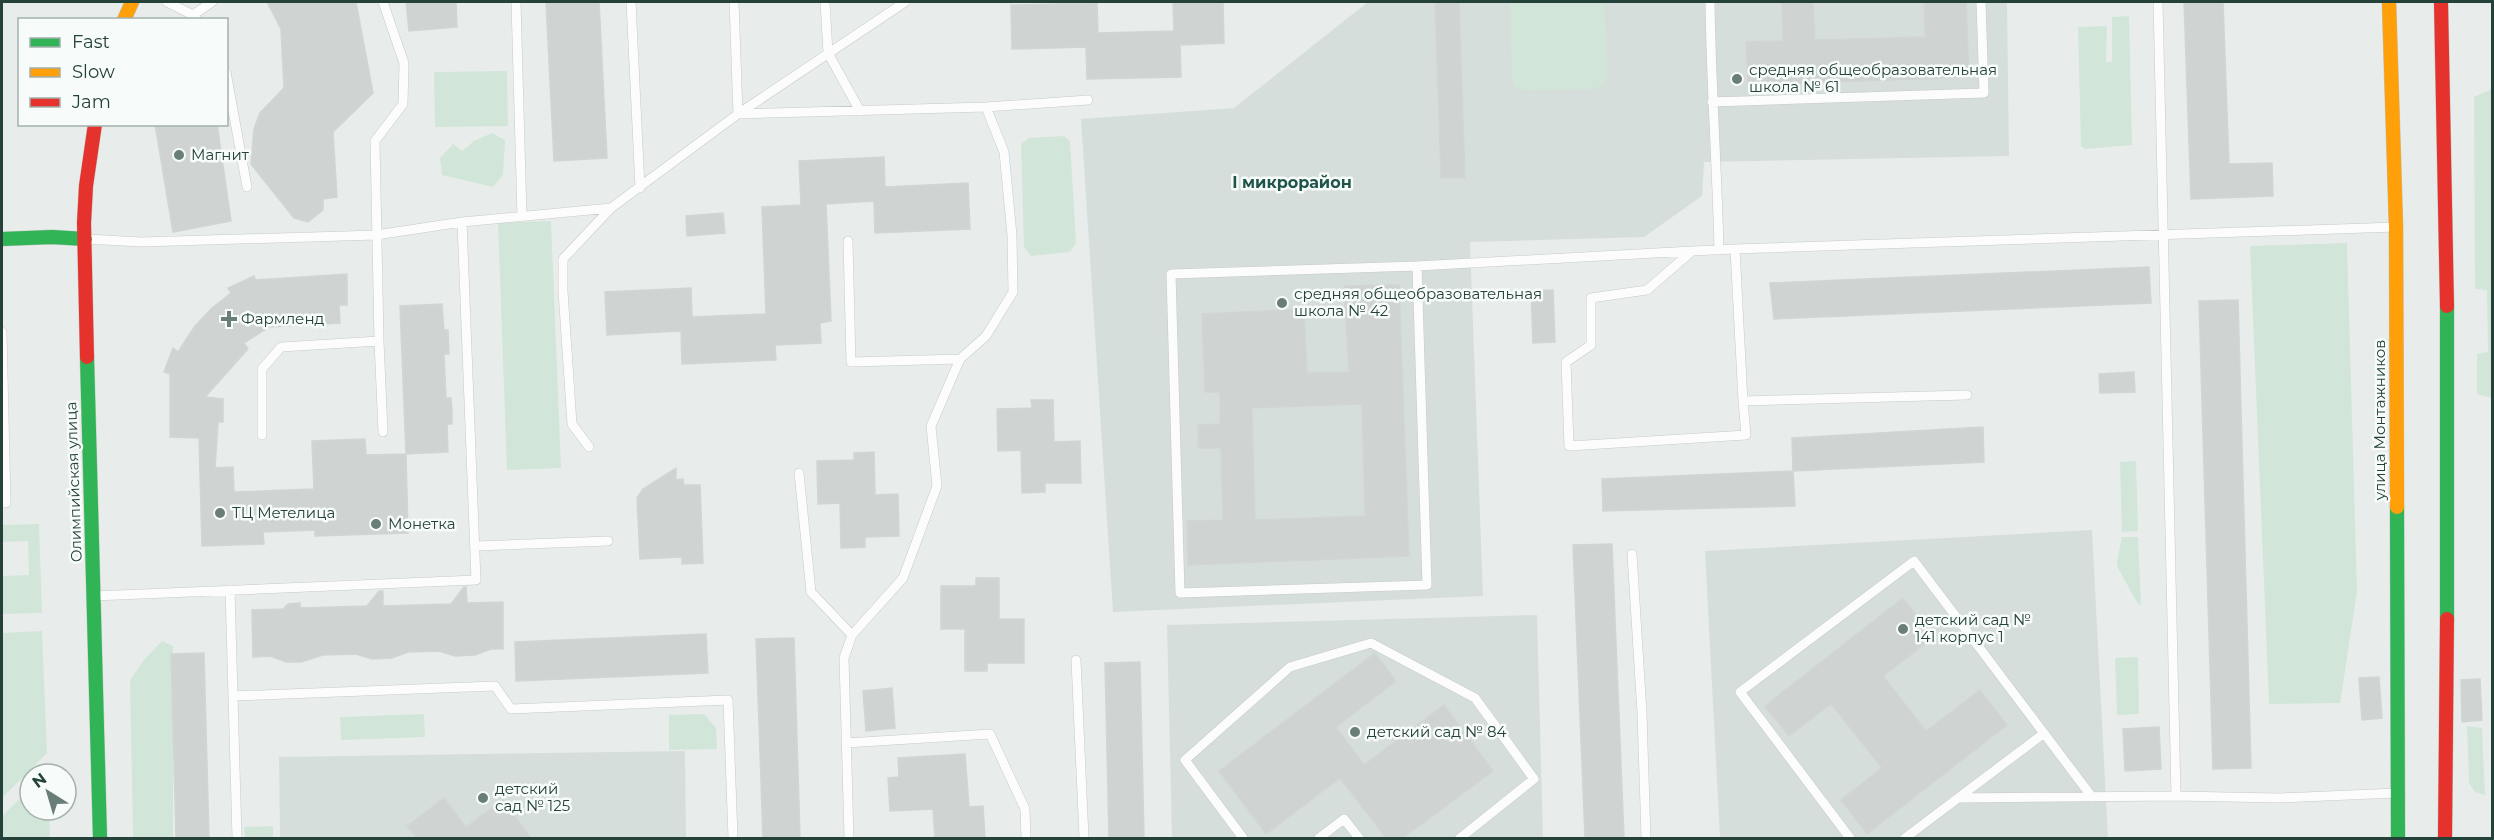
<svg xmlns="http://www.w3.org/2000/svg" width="2494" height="840" viewBox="0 0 2494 840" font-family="Montserrat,sans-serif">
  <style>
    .built { fill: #d6dedb }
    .green { fill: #d1e6d8 }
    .building { fill: #cfd4d2; stroke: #d1d6d4; stroke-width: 1.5; fill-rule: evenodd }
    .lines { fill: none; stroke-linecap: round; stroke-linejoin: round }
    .lane-casing { stroke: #c5cac8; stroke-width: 10 }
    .fast-casing { stroke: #c3cbc8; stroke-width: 15 }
    .slow-casing { stroke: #c3cbc8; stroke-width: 15 }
    .jam-casing { stroke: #c3cbc8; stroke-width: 15 }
    .lane { stroke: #fcfcfc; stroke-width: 9 }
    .fast { stroke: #30b455; stroke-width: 14 }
    .slow { stroke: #ff9f0a; stroke-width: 14 }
    .jam { stroke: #e5322d; stroke-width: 14 }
    .poi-dot { fill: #697e78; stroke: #f7fbf9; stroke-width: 2 }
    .labels { text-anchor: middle; stroke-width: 5; stroke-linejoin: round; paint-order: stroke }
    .poi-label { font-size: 15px; fill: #24423a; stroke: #f7fbf9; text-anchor: start }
    .street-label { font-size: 15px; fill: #24423a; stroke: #f7fbf9 }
    .neighbourhood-label { font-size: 16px; font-weight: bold; fill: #1f5548; stroke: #f7fbf9 }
  </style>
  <rect width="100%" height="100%" fill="#e8edeb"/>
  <path class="built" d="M1368 2H2007L2009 156 1704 162 1702 196 1644 237 1470 242 1483 596 1113 612 1081 119 1234 108Z
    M2092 530 2108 838H1720L1705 551Z
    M1537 615 1543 838H1172L1167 625Z
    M685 751 686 838H280L279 757Z"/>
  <path class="green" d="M1510 2H1604L1607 77 1603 85 1595 89 1523 90 1516 87 1512 79Z
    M2129 16 2132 145 2085 149 2081 146 2078 27 2107 26 2106 62H2112V17Z
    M507 71 508 126 435 127 434 72Z
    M2492 89V398L2477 394V354L2488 352 2487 290 2475 289 2474 97Z
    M492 133 505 140 503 175 493 187 442 175 440 158 453 144 462 151 474 141Z
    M1064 136 1070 141 1076 243 1070 252 1031 256 1024 247 1021 144 1029 138Z
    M551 221 561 468 507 470 498 223Z
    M2347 243 2357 592 2340 703 2269 704 2250 246Z
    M2136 461 2138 531 2122 532 2120 462Z
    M39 524 42 613 2 614V576L29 575 28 541 2 542V525Z
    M2122 537H2138L2141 605 2138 604 2118 568 2117 562Z
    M42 631 47 753 2 798V633Z
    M162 641 173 646V838H133L130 680 144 660Z
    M2138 657 2139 714 2117 715 2115 658Z
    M424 714 425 737 341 740 340 717Z
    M704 714 716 728 717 749 669 750V715Z
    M2467 726 2482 728 2485 795 2475 792 2469 783Z
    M30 789V810H49L50 838H2V816Z
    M273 826V838H245L244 827Z"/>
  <path class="building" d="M267 2H356L373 93 333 132 337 197 323 199V210L308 222 294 218 251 164 254 129 260 113 284 88 281 29Z
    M406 2H456L457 27 409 31Z
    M546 2H599L607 158 554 161Z
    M1173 2H1223L1224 43 1180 45 1181 77 1087 79 1086 47 1012 49 1011 5 1097 3 1098 33 1174 31Z
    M1435 2H1459L1465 178H1441Z
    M1782 2H1813L1815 40 1925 37 1924 2H1966L1969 77 1748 85 1746 42 1783 41Z
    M2184 2H2223L2229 164 2272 163 2273 196 2191 199Z
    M155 124H217L231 221 173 232Z
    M884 157 885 187 968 183 970 229 875 233 874 201 826 204 831 321 820 323 821 343 775 345 776 360 682 364 681 331 607 335 605 292 691 288 692 317 766 314 762 207 801 205 799 161Z
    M723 213 725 233 687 236 686 216Z
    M2149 267 2151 303 1774 319 1770 283Z
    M347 274V305H339L340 323 269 327 244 343 248 349 205 397 223 399V422H218L215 468 233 467 234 492 314 489 312 441 365 439 366 455 406 454 408 533 315 536V530L263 532 264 544 202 546 199 438 170 437V374L164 372 173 348 178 352 195 326 212 308 231 293 228 288 254 276 255 280Z
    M1399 285 1409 556 1188 565 1187 521 1223 520 1221 448H1198V425L1220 424V392H1205L1202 314 1304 309 1307 373 1349 372 1344 286ZM1362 404 1365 516 1255 520 1252 408Z
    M1553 290 1555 342 1533 343 1531 291Z
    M2238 300 2251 768 2213 769 2199 301Z
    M442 304 444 330H448L449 354H444L446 398H451L452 411V424H447L448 452 406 454 400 306Z
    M2134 372 2135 392 2100 393 2099 374Z
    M1031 400H1053L1054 442 1080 441 1081 483H1045V492L1022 493 1021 450 998 451 997 409 1032 408Z
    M1983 427 1984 462 1793 471 1792 438Z
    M874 452 875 495 898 494 899 536 865 537V547L841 548 840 503 818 504 817 461 854 460V453Z
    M676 468V480L683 479 684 485H700L703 563 682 564V557L640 559 637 498 643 489Z
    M1793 471 1795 506 1603 511 1602 479Z
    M1612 544 1624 838H1585L1573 545Z
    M976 578H999V619H1024V663H987V671H965V629H941V586H976Z
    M464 587H466L467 603 503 602V649H491L475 655 455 656 439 651 408 652 392 658 372 659 356 654 323 655 301 662H286L270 656 253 657 252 610 283 609 288 604 300 603V608L367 606 379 591H383V606L451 604Z
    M1903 598 1934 637 1883 676 1926 731 1980 690 2007 725 1867 834 1841 800 1882 768 1831 704 1789 736 1765 706Z
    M706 634 708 673 516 681 515 642Z
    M794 638 800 838H763L756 639Z
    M204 653 209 838H176L171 654Z
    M1375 653 1396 681 1336 727 1364 765 1444 705 1493 771 1403 838H1386L1340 778 1266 834 1219 771Z
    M1140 662 1144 838H1109L1105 663Z
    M2379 677 2382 718 2362 720 2359 678Z
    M2480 679 2482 720 2462 722 2461 680Z
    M892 688 895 728 866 731 863 691Z
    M2159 727 2161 769 2125 771 2123 729Z
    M965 754 969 807 983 806 985 838H935L933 809 890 811 888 778 899 777 898 758Z
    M444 798 466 827 503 800 531 838H417L407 826Z"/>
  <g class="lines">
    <g class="lane-casing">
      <path id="lane" d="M167 2 193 15 197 20
        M516 2 522 216
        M631 2 640 188
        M734 2 738 114 986 107 1004 152 1012 235 1013 292 986 336 960 359 931 426 937 486 903 578 852 635 844 658 849 838
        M825 2 828 53 860 111
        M1710 2C1711 84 1717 167 1719 250
        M2158 2 2176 796
        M193 15 212 2
        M226 72 247 187
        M1712 102 1984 93 1981 2
        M986 107 1088 100
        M87 239 141 242 376 235 462 222 611 208 738 114 905 2
        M848 241 851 362 960 359
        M1735 249 1692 251 1647 290 1591 298V345L1566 362 1569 446 1746 435 1743 401
        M1417 266 1427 585 1180 593 1171 274Z
        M1417 266 1692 251
        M2 332 6 503
        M379 341 383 432
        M1967 395 1743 401 1735 249 2396 227
        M262 435V369L281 347 379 341 375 141 403 104 404 63 383 2
        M589 447 572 424 563 291V259L611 208
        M799 473 811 592 852 635
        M475 546 608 541
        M1632 554 1642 713 1646 838
        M230 590 233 696 495 686 511 709 728 700 733 838
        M94 596 476 580 462 222
        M1076 660 1084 838
        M233 696 237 838
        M846 743 990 734 1025 809 1026 838
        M1959 798 2176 796 2279 798 2396 793
        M1243 838 1185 760 1290 667 1371 643 1475 698 1534 779 1460 838
        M1319 838 1344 819 1359 838
        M1850 838 1740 692 1914 561 2092 797
        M1905 838 2043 734"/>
    </g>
    <g class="fast-casing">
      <path id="fast" d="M2 239 52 237 85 239
        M87 357 100 838
        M2397 507 2398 838
        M2447 619V306"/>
    </g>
    <g class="slow-casing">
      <path id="slow" d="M2389 2 2396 227 2397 507
        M124 20 132 2"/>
    </g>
    <g class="jam-casing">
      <path id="jam" d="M2441 2 2447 306
        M87 357 84 223 86 186 95 124
        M2445 838 2447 619"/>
    </g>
    <use href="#lane" class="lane"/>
    <use href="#fast" class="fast"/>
    <use href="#slow" class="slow"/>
    <use href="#jam" class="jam"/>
  </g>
  <g class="poi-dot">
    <circle cx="1737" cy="79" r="6"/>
    <circle cx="179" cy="155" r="6"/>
    <circle cx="1282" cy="303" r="6"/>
    <path d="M226 310h6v6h6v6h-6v6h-6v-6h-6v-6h6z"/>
    <circle cx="220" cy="513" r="6"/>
    <circle cx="376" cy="524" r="6"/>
    <circle cx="1903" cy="629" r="6"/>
    <circle cx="1355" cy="732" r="6"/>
    <circle cx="483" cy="798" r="6"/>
  </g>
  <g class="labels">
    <g class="poi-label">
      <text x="1749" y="75">средняя общеобразовательная<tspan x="1749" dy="17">школа № 61</tspan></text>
      <text x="191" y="160">Магнит</text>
      <text x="1294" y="299">средняя общеобразовательная<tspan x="1294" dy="17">школа № 42</tspan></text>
      <text x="241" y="324">Фармленд</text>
      <text x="232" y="518">ТЦ Метелица</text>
      <text x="388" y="529">Монетка</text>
      <text x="1915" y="625">детский сад №<tspan x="1915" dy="17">141 корпус 1</tspan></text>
      <text x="1367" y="737">детский сад № 84</text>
      <text x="495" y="794">детский<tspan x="495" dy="17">сад № 125</tspan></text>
    </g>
    <g class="street-label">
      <text transform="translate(2380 420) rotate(-90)" y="5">улица Монтажников</text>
      <text transform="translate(74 482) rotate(-92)" y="5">Олимпийская улица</text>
    </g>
    <g class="neighbourhood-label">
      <text x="1292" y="188">I микрорайон</text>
    </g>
  </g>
  <rect width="2494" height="840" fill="none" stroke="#24423a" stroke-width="6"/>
  <rect x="18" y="18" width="210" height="108" fill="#f7fbf9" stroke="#a3b1ad" stroke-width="1.5"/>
  <rect x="30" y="38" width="30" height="9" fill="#30b455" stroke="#a3b1ad" stroke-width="1.5"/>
  <text x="72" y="48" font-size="18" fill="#24423a">Fast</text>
  <rect x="30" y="68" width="30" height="9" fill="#ff9f0a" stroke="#a3b1ad" stroke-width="1.5"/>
  <text x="72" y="78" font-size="18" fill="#24423a">Slow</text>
  <rect x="30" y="98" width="30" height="9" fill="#e5322d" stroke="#a3b1ad" stroke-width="1.5"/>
  <text x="72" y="108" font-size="18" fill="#24423a">Jam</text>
  <g transform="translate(48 792) rotate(323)"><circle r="28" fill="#f7fbf9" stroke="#a3b1ad" stroke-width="1.5"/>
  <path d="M0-4.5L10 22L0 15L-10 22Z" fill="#697e78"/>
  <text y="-9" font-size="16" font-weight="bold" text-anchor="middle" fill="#24423a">N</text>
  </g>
</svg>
